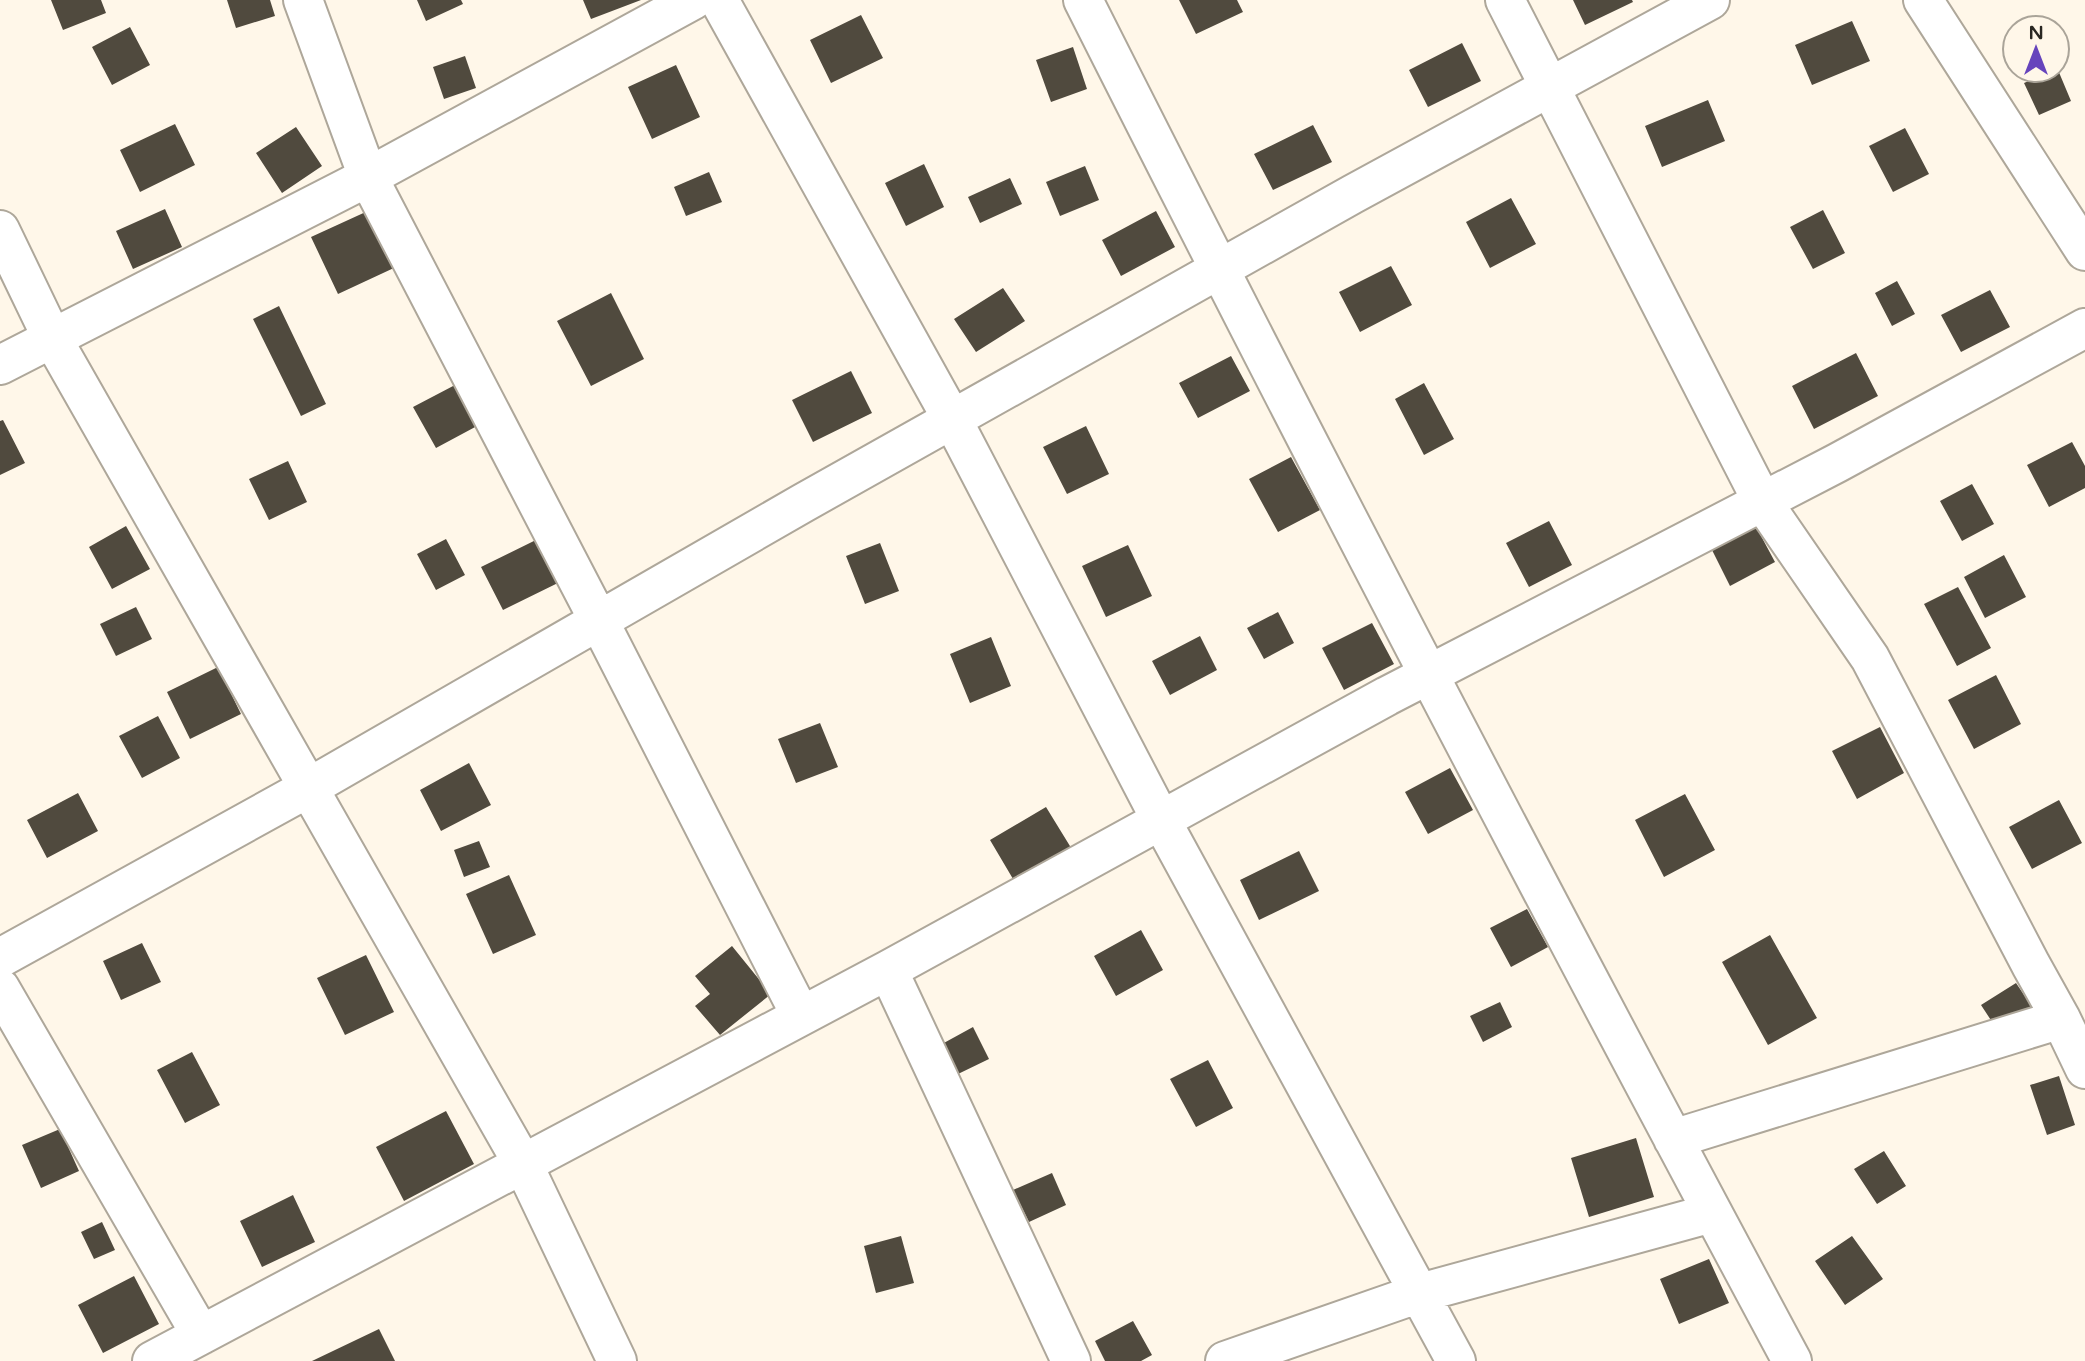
<svg xmlns="http://www.w3.org/2000/svg" width="2085" height="1361" viewBox="0 0 2085 1361" font-family="'Varela Round',sans-serif">
  <style>
    .building { fill: #504a3e }
    .lines { fill: none; stroke-linecap: round; stroke-linejoin: round }
    .minor-casing { stroke: #aea79a; stroke-width: 42 }
    .minor { stroke: #fff; stroke-width: 38 }
  </style>
  <rect width="100%" height="100%" fill="#fff7e9"/>
  <path class="building" d="M51 0H101L106 13 63 30Z
    M227 0H270L275 16 236 28Z
    M417 0H461L463 4 426 21Z
    M583 0H641L591 19Z
    M1179 0H1237L1243 12 1196 34Z
    M1573 0H1632L1633 2 1585 25Z
    M861 15 883 58 831 83 810 40Z
    M1852 21 1870 61 1812 85 1795 45Z
    M130 27 150 65 112 85 92 47Z
    M1462 43 1481 81 1428 107 1409 70Z
    M1073 47 1087 89 1051 102 1036 60Z
    M465 56 476 88 444 99 433 67Z
    M676 65 700 117 652 139 628 87Z
    M2054 70H2058L2071 101 2039 115 2024 83Z
    M1708 100 1725 141 1662 167 1645 126Z
    M175 124 195 165 140 192 120 150Z
    M1313 125 1332 162 1273 190 1254 154Z
    M296 127 322 166 282 193 256 153Z
    M1905 128 1929 174 1893 192 1869 146Z
    M924 164 944 207 906 226 885 183Z
    M1085 166 1099 200 1060 216 1046 182Z
    M709 172 722 202 686 216 674 187Z
    M1010 178 1022 204 980 223 968 197Z
    M1511 198 1536 244 1490 268 1466 222Z
    M165 209 182 247 133 269 116 231Z
    M370 210 396 267 338 294 311 237Z
    M1823 210 1845 253 1813 269 1790 227Z
    M1156 211 1175 247 1121 276 1102 240Z
    M1391 266 1412 305 1360 332 1339 292Z
    M1897 281 1915 314 1892 326 1875 293Z
    M1003 288 1025 321 976 352 954 319Z
    M1990 290 2010 327 1961 352 1941 315Z
    M611 293 644 359 591 386 557 321Z
    M279 306 326 404 301 416 253 319Z
    M1856 353 1878 396 1814 429 1792 386Z
    M1231 356 1250 391 1198 418 1179 383Z
    M851 371 872 413 813 442 792 400Z
    M1424 383 1454 439 1424 455 1395 399Z
    M455 385 477 426 436 448 413 407Z
    M3 420 25 463 0 475V421Z
    M1086 426 1109 474 1067 494 1043 447Z
    M2072 442 2085 466V488L2049 507 2027 465Z
    M1291 457 1320 510 1278 532 1249 479Z
    M288 461 307 502 269 520 249 479Z
    M1972 484 1994 524 1962 541 1940 501Z
    M1549 521 1572 565 1529 587 1506 543Z
    M1753 521 1775 562 1730 586 1709 544Z
    M126 526 150 569 112 589 89 547Z
    M542 537 564 580 503 610 481 567Z
    M446 539 465 575 436 590 417 554Z
    M880 543 899 591 865 604 846 556Z
    M1128 545 1152 596 1106 617 1082 566Z
    M2004 555 2026 597 1985 618 1964 577Z
    M1958 587 1991 648 1957 666 1924 604Z
    M136 607 152 639 116 656 100 624Z
    M1278 612 1294 643 1264 659 1247 628Z
    M1372 623 1394 664 1344 690 1322 648Z
    M1200 636 1217 670 1170 695 1152 661Z
    M991 637 1011 686 970 703 950 654Z
    M218 667 241 714 190 739 167 692Z
    M1996 675 2021 724 1974 749 1948 700Z
    M158 716 180 758 142 778 119 736Z
    M820 723 838 767 796 783 778 739Z
    M1880 727 1904 773 1857 799 1832 751Z
    M469 763 491 805 441 831 420 790Z
    M1450 768 1473 810 1428 834 1405 792Z
    M78 793 98 831 47 858 27 820Z
    M1685 794 1715 850 1664 877 1635 820Z
    M2059 800 2082 843 2032 869 2009 827Z
    M1046 807 1073 851 1016 884 990 840Z
    M479 841 490 867 464 877 454 850Z
    M1299 851 1319 891 1259 920 1240 880Z
    M509 875 536 935 493 954 466 894Z
    M1527 909 1548 947 1511 967 1490 928Z
    M1141 930 1163 970 1116 996 1094 956Z
    M1770 935 1817 1018 1768 1045 1722 962Z
    M142 943 161 982 121 1000 103 961Z
    M732 946 771 994 720 1035 695 1006 710 994 695 976Z
    M366 955 394 1012 345 1035 317 978Z
    M2016 983 2035 1011 2000 1034 1981 1005Z
    M1500 1002 1512 1027 1483 1042 1470 1016Z
    M973 1027 989 1059 958 1074 942 1044Z
    M192 1052 220 1105 185 1123 157 1070Z
    M1208 1060 1233 1108 1196 1127 1170 1079Z
    M2059 1076 2075 1125 2047 1135 2030 1085Z
    M446 1111 474 1164 404 1201 376 1147Z
    M60 1129 79 1171 41 1188 22 1145Z
    M1636 1138 1654 1197 1589 1217 1571 1158Z
    M1884 1151 1906 1186 1877 1204 1854 1169Z
    M1052 1173 1066 1205 1029 1222 1013 1190Z
    M293 1195 315 1242 262 1267 240 1221Z
    M102 1222 115 1250 94 1259 81 1232Z
    M901 1236 914 1283 876 1293 864 1246Z
    M1852 1236 1883 1279 1845 1305 1815 1261Z
    M1709 1259 1729 1303 1679 1324 1660 1279Z
    M134 1276 159 1324 103 1353 78 1305Z
    M1133 1321 1152 1355 1141 1361H1105L1095 1341Z
    M379 1329 395 1361H312Z"/>
  <g class="lines">
    <g class="minor-casing">
      <path id="minor" d="M303 0 368 177 599 621 801 1016
        M719 0 952 419 1161 820 1456 1361
        M1083 0C1313 457 1550 910 1792 1361
        M1505 0 1762 501 1870 658 2031 965 2061 1019 2085 1069
        M1923 0 2085 251
        M0 230 52 338 523 1164 617 1361
        M0 365 368 177 693 0
        M0 958 308 788 803 503 1353 194 1710 0
        M888 970 1071 1361
        M0 988 201 1335
        M1673 1139 2061 1019
        M152 1361 888 970 1387 696 1837 463 2085 328
        M1225 1361 1420 1293 1712 1213"/>
    </g>
    <use href="#minor" class="minor"/>
  </g>
  <g transform="translate(2036 49)"><circle r="33" fill="#fff7e9" stroke="#aaa499" stroke-width="2"/>
  <path d="M0-5L12 26L0 18L-12 26Z" fill="#6644bc"/>
  <text y="-10" font-size="19" font-weight="bold" text-anchor="middle" fill="#2a2722">N</text>
  </g>
</svg>
